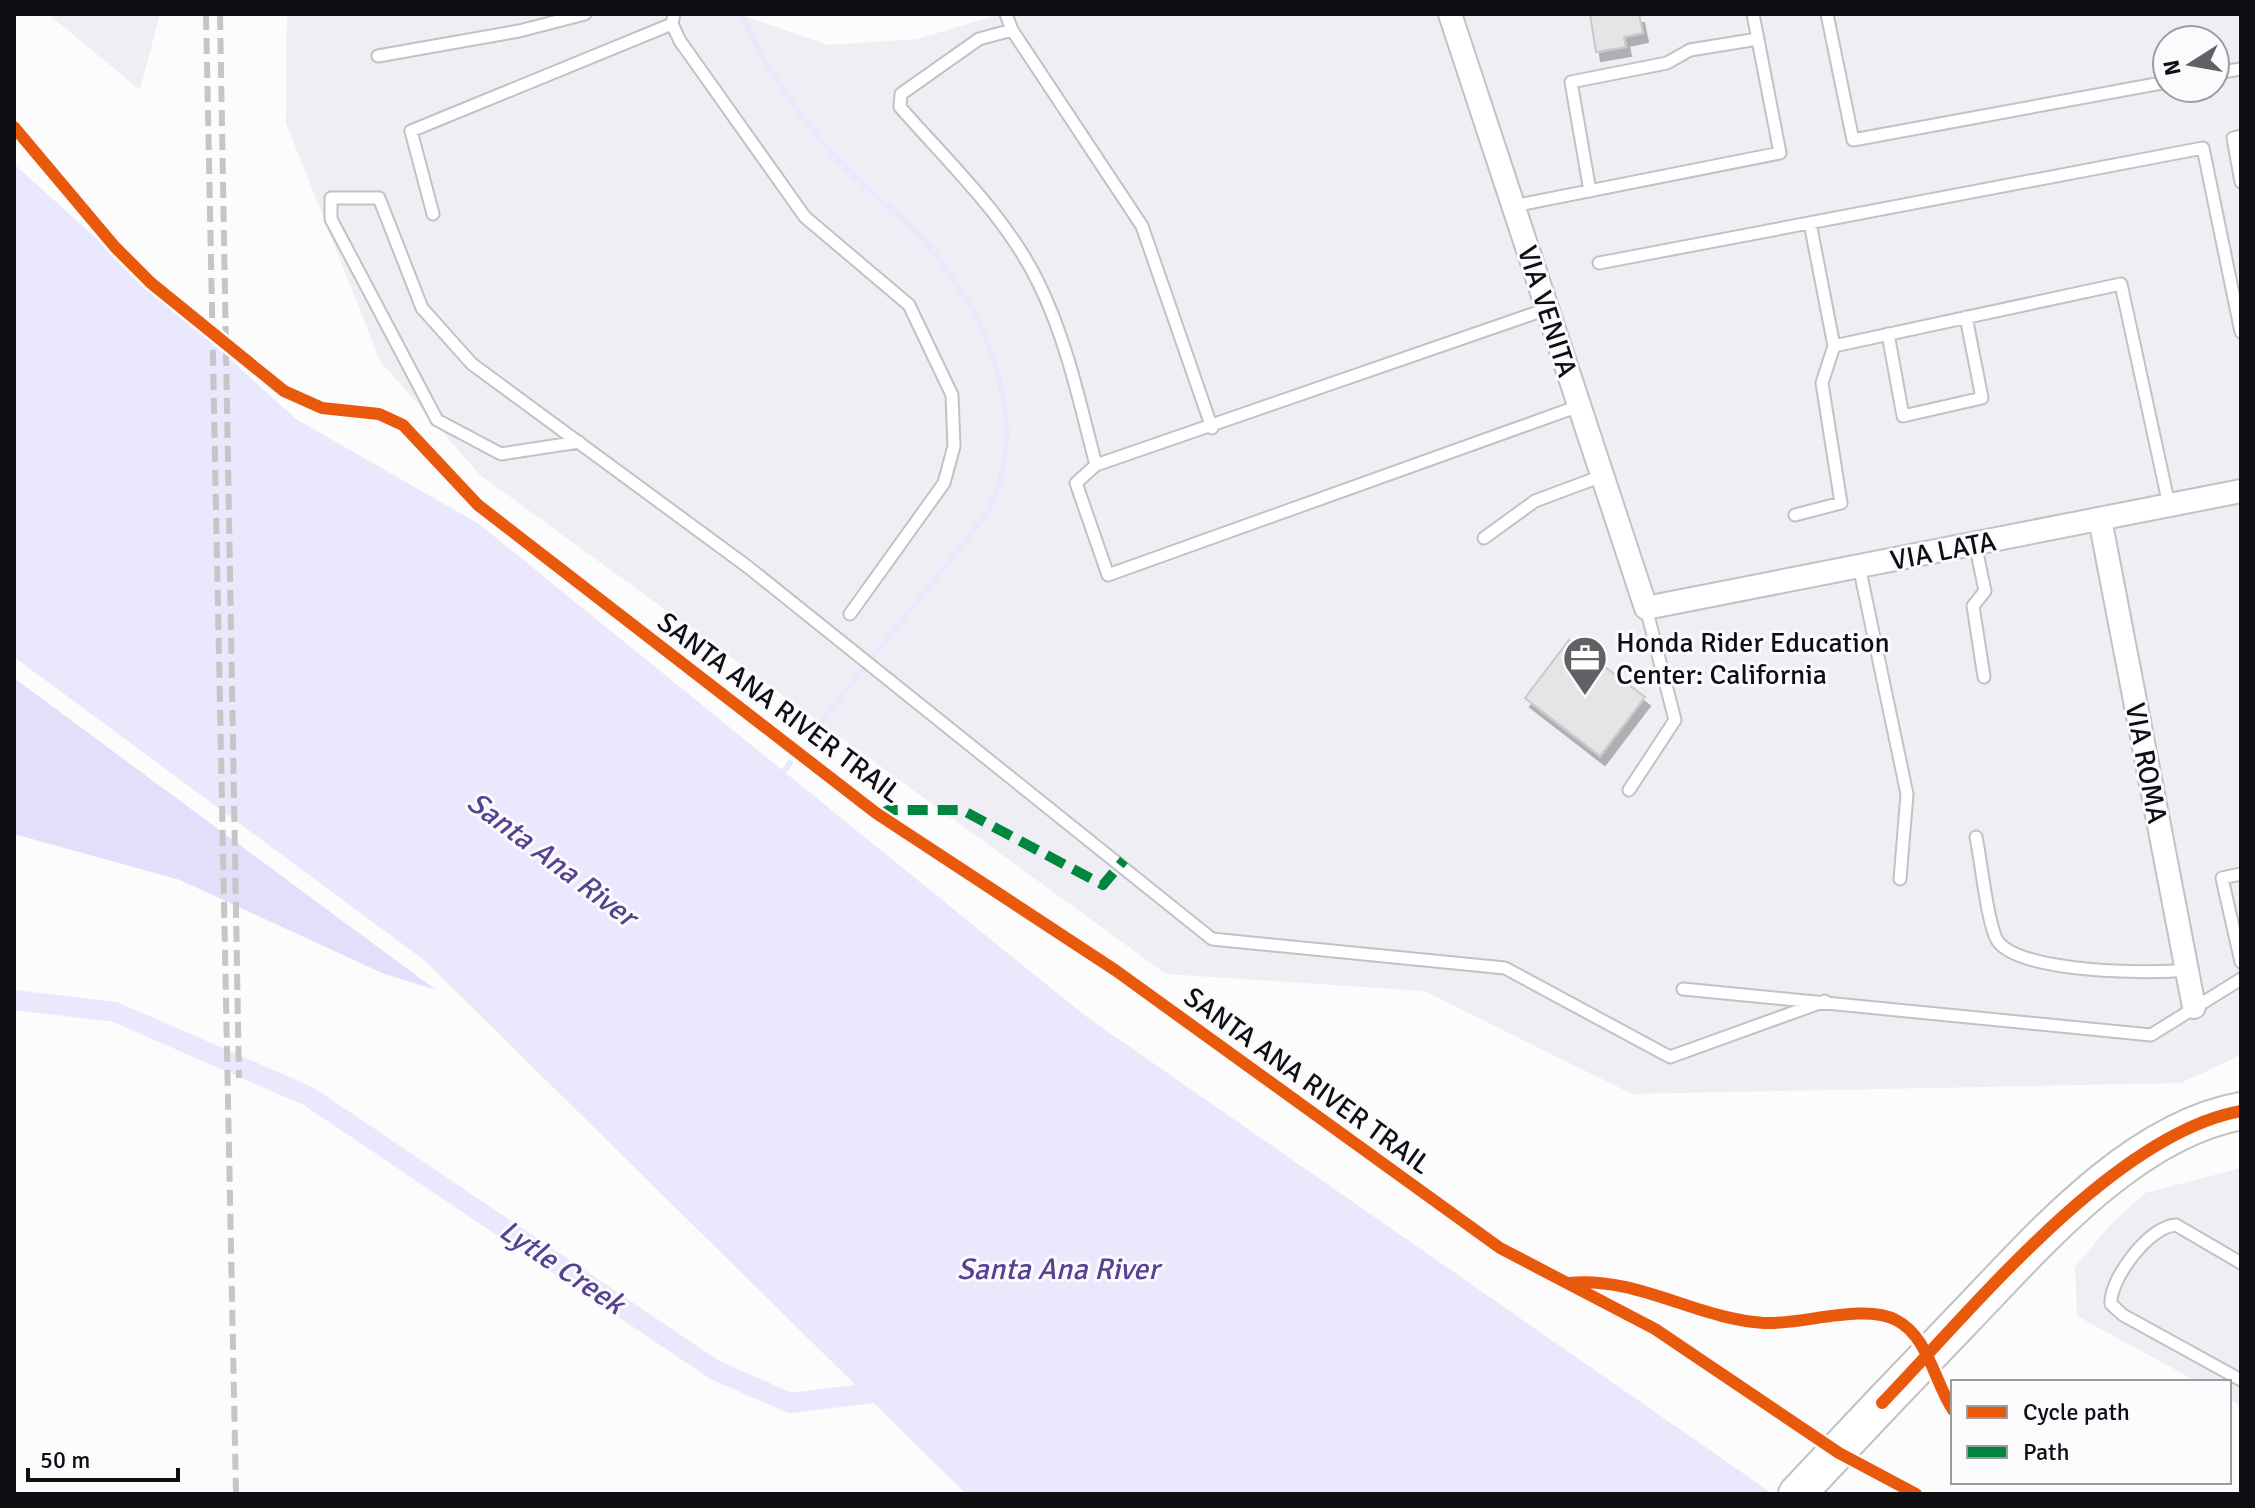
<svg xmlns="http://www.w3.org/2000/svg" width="2255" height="1508" viewBox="0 0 2255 1508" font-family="Signika,sans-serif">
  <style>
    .built { fill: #efeef4; fill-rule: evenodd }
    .green { fill: #e3dffb }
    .water { fill: #eae8fc }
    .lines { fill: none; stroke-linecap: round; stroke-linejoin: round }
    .stream { stroke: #eae8fc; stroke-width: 6 }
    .canal { stroke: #eae8fc; stroke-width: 20 }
    .building { fill: #e3e6e4; stroke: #c7cac9; stroke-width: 2; filter: url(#shadow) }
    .service-casing { stroke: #c2c1c4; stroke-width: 15 }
    .minor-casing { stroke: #c2c1c4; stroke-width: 26 }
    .primary-casing { stroke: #c2c1c4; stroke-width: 40 }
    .service { stroke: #fff; stroke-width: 11 }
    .minor { stroke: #fff; stroke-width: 22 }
    .primary { stroke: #fff; stroke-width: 36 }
    .rail { stroke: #c6c6c7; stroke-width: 6; stroke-dasharray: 16 8; stroke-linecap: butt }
    .quiet { stroke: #00873e; stroke-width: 10; stroke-dasharray: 20 10; stroke-linecap: butt }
    .cycleway-casing { stroke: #fbfbfe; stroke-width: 17 }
    .cycleway { stroke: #e8590c; stroke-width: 12 }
    .labels { text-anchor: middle; stroke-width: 6; stroke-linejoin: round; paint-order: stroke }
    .street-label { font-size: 28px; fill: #0e0e13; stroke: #fbfbfe }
    .poi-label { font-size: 28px; fill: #0e0e13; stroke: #fbfbfe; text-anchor: start }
    .water-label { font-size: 30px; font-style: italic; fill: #564291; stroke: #fbfbfe }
  </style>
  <defs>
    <filter id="shadow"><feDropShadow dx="5" dy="9" stdDeviation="0" flood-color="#0004"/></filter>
  </defs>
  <rect width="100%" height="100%" fill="#fcfcfd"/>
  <path class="built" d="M48 14H160L140 90Z
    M287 14H739L828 45 917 39 1001 14H2241V1055L2181 1083 1632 1094 1424 991 1166 974 480 475 380 361 286 123ZM2167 40H2215V88H2167Z
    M2241 1168V1406L2229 1399V1382H2198L2077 1316 2075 1267 2109 1226 2145 1193Z"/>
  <path class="green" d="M14 678 436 990 382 973 180 880 14 834Z"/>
  <path class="water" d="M14 164 296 419 479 524 1084 1015 1773 1494H966L424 960 14 657Z"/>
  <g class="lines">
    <path class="stream" d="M741 14C763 65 794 108 830 151 858 183 893 208 922 239 977 297 1022 397 1001 478 999 489 992 501 988 512L819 725
      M781 776 790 763"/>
    <path class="canal" d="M14 1000 115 1012 308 1096 715 1370 790 1403 889 1391"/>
  </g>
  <path class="building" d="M1590 14H1639L1643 33 1624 37 1626 47 1596 52Z
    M1569 640 1645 697 1600 756 1525 698Z"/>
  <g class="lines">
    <g class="service-casing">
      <path id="service" d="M674 14 672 24 680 41 805 217 909 305 952 395 954 446 944 483 850 614
        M1006 14 1012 30 979 39 901 94 900 107C949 163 1007 217 1039 284 1067 341 1080 404 1096 465L1076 483 1108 575 1579 406
        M1827 14 1853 140 2167 82
        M1012 30 1142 226 1212 428
        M378 56 519 31 585 14
        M2215 73 2241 69
        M2241 136 2233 138 2241 182
        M1590 191 1571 82 1667 63 1690 50 1758 39
        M1513 206 1780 153 1753 14
        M433 214 411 131 672 24
        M1810 223 1834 346
        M1599 263 2203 148 2241 332
        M1888 334 1903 416 1982 398 1966 317
        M579 442 501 454 437 420 331 219V198H379L422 308 472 364 748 567 1212 939 1505 968 1670 1057 1825 1001
        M1096 465 1547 309
        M1795 515 1841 503 1822 383 1834 346 2121 284 2169 505
        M1484 538 1535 501 1602 476
        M1975 543 1985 591 1973 606 1984 677
        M1859 566 1907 794 1900 879
        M1629 790 1675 720 1646 608
        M1976 837C1981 859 1987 923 1997 940 2017 973 2150 974 2187 970
        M2241 874 2222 878 2241 962
        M1683 989 2151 1035 2241 979
        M2241 1263 2176 1225C2149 1226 2109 1280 2111 1304L2123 1315 2241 1380"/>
    </g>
    <g class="minor-casing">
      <path id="minor" d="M1450 14 1646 608 2241 491
        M2100 519 2194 1007"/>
    </g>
    <g class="primary-casing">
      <path id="primary" d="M1797 1494C1853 1434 1909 1375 1965 1317 2039 1240 2132 1131 2241 1111"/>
    </g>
    <use href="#service" class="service"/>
    <use href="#minor" class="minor"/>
    <use href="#primary" class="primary"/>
    <path class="rail" d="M206 14 236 1494
      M220 14 239 1078"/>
    <path class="quiet" d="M879 815 888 810H962L1103 885 1124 860"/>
    <g class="cycleway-casing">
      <path id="cycleway" d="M14 127 115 247 151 283 284 391 322 408 379 414 403 425 478 505 876 813 1115 970 1500 1248 1655 1329 1839 1453 1916 1494
        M1569 1283C1637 1276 1697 1319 1764 1323 1801 1325 1864 1303 1896 1320 1928 1336 1934 1381 1953 1410
        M1882 1403C1971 1311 2113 1134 2241 1111"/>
    </g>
    <use href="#cycleway" class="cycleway"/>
  </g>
  <defs>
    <g id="office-pin" transform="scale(2.3)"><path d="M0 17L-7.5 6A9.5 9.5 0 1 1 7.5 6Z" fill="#616165" stroke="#fbfbfe"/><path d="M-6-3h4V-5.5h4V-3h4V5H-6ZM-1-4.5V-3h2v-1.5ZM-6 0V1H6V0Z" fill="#fff"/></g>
  </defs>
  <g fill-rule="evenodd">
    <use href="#office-pin" x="1585" y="658"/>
  </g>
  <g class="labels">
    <g class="street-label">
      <text transform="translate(1548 311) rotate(72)" y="10">VIA VENITA</text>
      <text transform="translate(1943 550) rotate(-11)" y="10">VIA LATA</text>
      <text transform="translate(780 707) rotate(37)" y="10">SANTA ANA RIVER TRAIL</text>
      <text transform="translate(2147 763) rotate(79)" y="10">VIA ROMA</text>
      <text transform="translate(1308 1080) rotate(36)" y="10">SANTA ANA RIVER TRAIL</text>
    </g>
    <g class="poi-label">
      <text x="1616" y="652">Honda Rider Education<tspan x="1616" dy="32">Center: California</tspan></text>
    </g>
    <g class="water-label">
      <text transform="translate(552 859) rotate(37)" y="10">Santa Ana River</text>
      <text transform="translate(562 1267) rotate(34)" y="10">Lytle Creek</text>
      <text x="1058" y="1279">Santa Ana River</text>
    </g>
  </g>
  <rect width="2255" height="1508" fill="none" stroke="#0e0e13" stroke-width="32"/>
  <rect x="1951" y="1380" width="280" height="104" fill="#fbfbfe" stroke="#9c9ca0" stroke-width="2"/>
  <rect x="1967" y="1406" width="40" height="12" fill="#e8590c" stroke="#9c9ca0" stroke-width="2"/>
  <text x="2023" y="1420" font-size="24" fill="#0e0e13">Cycle path</text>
  <rect x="1967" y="1446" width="40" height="12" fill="#00873e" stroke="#9c9ca0" stroke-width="2"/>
  <text x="2023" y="1460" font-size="24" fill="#0e0e13">Path</text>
  <g transform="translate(2191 64) rotate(259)"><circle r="38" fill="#fbfbfe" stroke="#9c9ca0" stroke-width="2"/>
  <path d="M0-6L14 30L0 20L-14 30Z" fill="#616165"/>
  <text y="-12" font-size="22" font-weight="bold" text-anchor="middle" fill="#0e0e13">N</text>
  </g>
  <path d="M28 1468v12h150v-12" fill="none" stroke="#0e0e13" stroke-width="4"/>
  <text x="40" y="1468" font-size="24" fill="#0e0e13" stroke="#fbfbfe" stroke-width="6" paint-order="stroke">50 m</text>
</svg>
